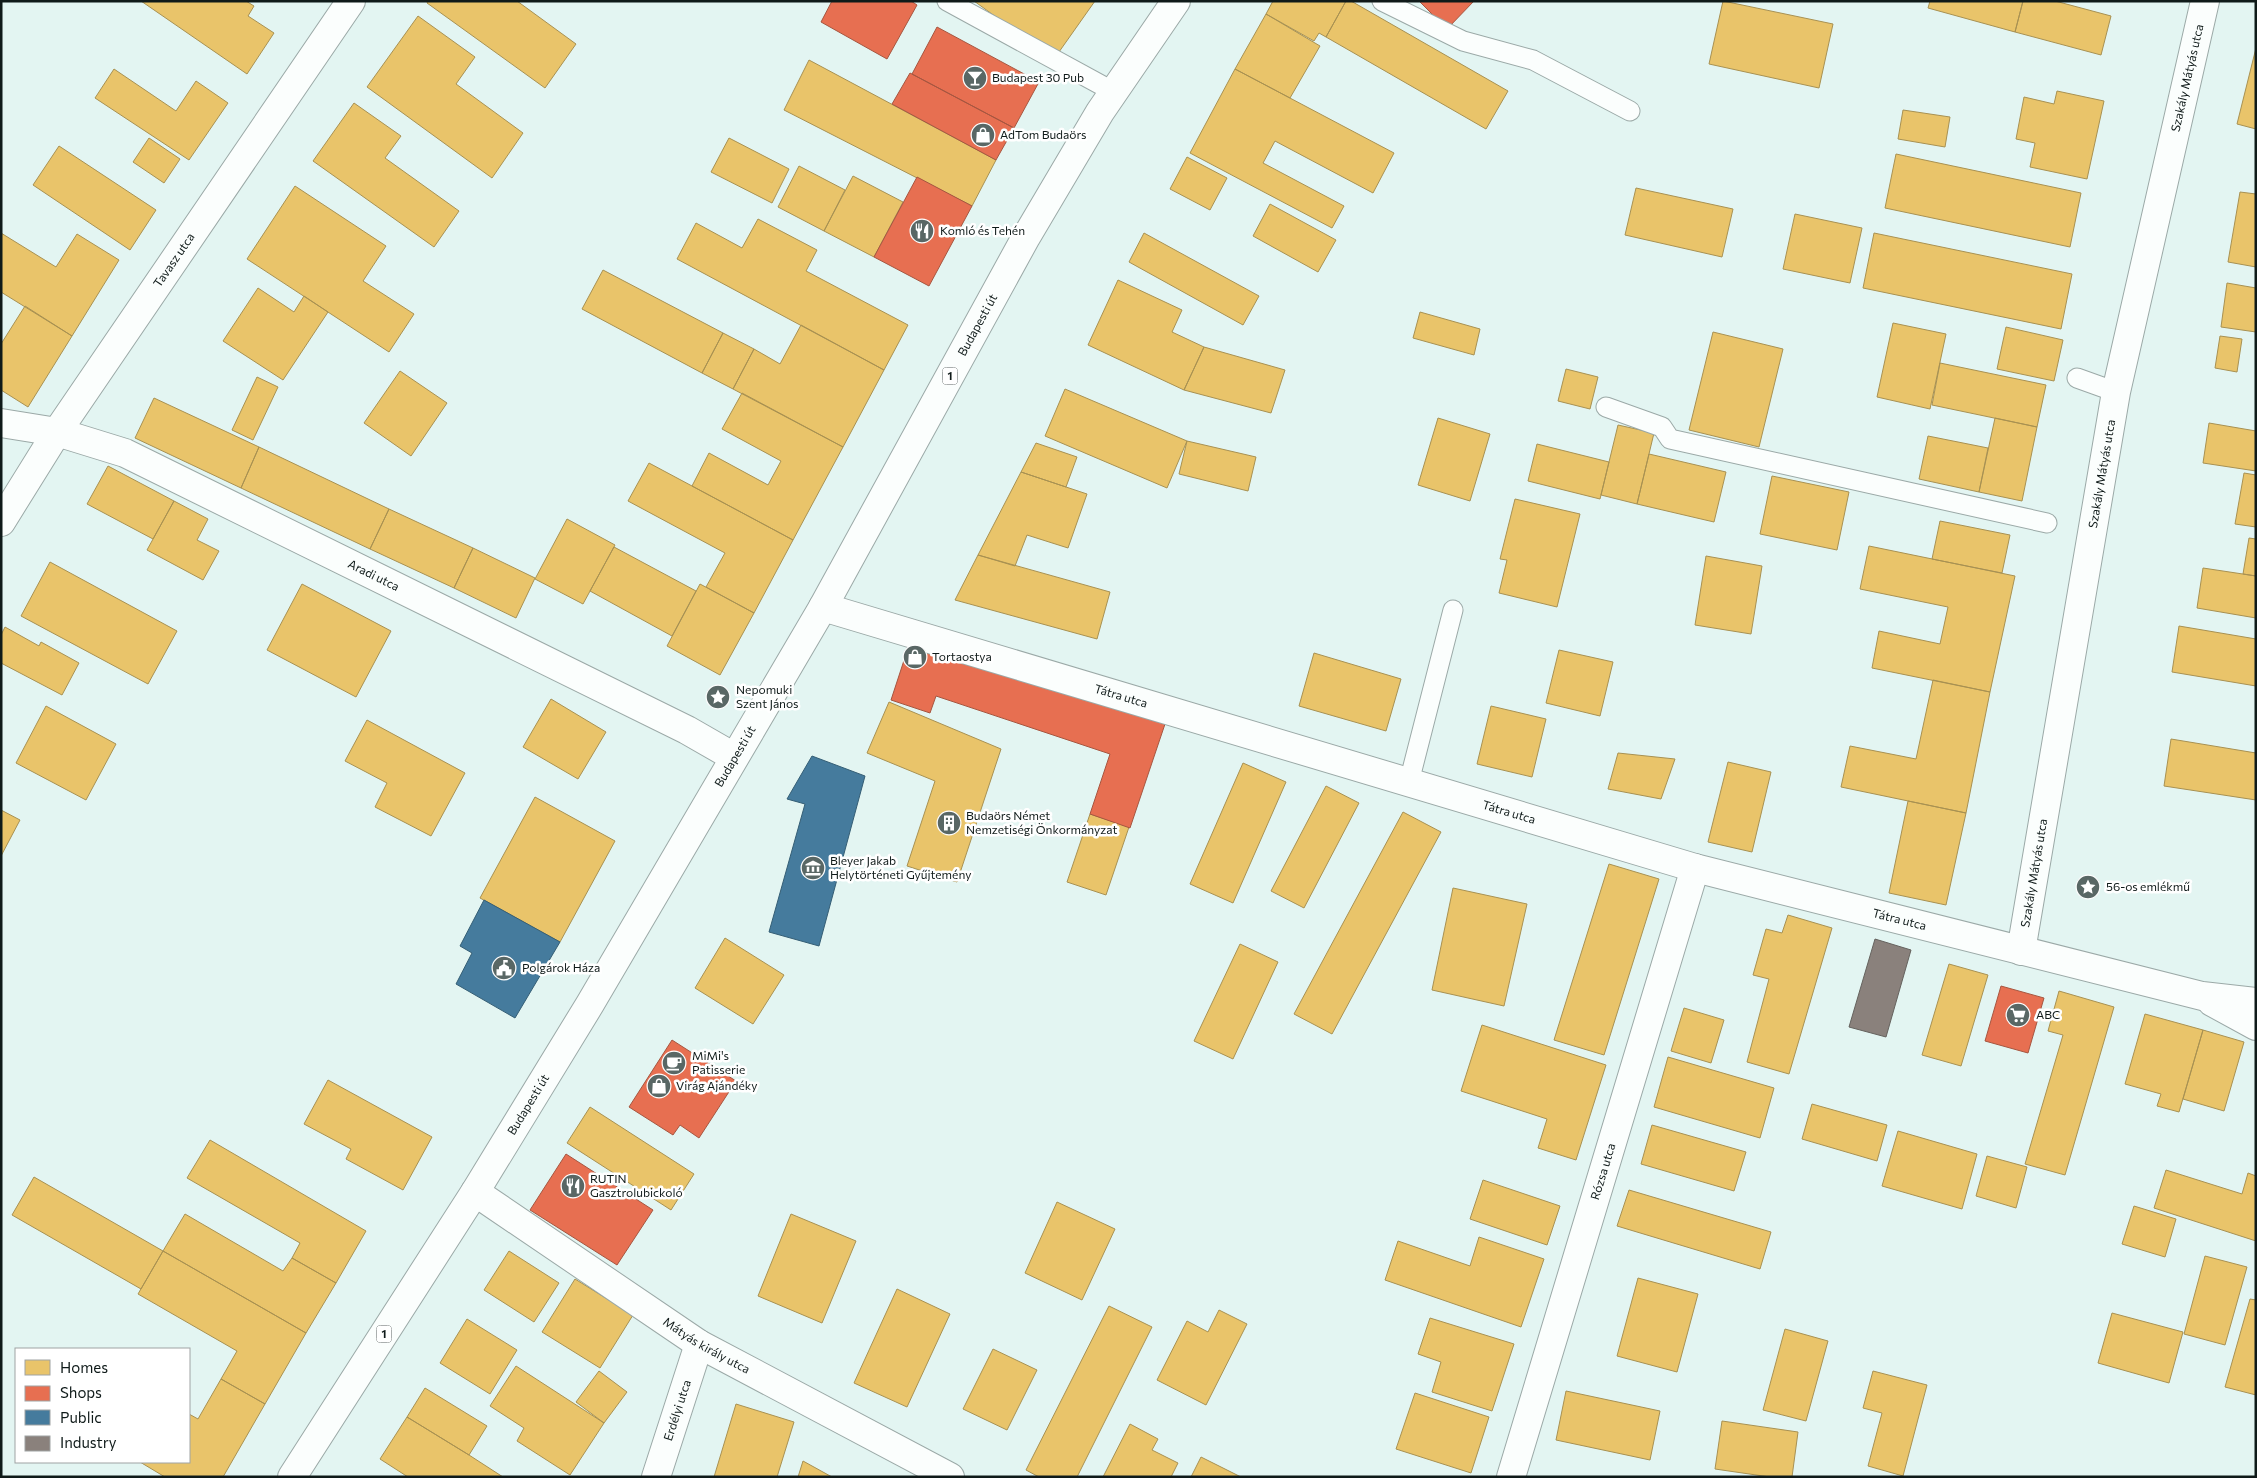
<svg xmlns="http://www.w3.org/2000/svg" width="2257" height="1478" viewBox="0 0 2257 1478" font-family="Commissioner,sans-serif">
  <style>
    .homes { fill: #e9c46a; stroke: #a89152 }
    .shops { fill: #e76f51; stroke: #a65640 }
    .public { fill: #457b9d; stroke: #355e75 }
    .industry { fill: #8a817c; stroke: #65625e }
    .lines { fill: none; stroke-linecap: round; stroke-linejoin: round }
    .lane-casing { stroke: #9ba9a7; stroke-width: 21 }
    .street-casing { stroke: #9ba9a7; stroke-width: 30 }
    .primary-casing { stroke: #9ba9a7; stroke-width: 30 }
    .lane { stroke: #fbfefd; stroke-width: 19 }
    .street { stroke: #fbfefd; stroke-width: 28 }
    .primary { stroke: #fbfefd; stroke-width: 28 }
    .labels { text-anchor: middle; stroke-width: 5; stroke-linejoin: round; paint-order: stroke }
    .shield { fill: #fff; stroke: #575f5e; stroke-width: 1 }
    .shield-label { font-size: 11px; font-weight: bold; fill: #0f1a19 }
    .poi-label { font-size: 12px; fill: #0f1a19; stroke: #fff; text-anchor: start }
    .street-label { font-size: 12px; fill: #0f1a19; stroke: #fff }
  </style>
  <rect width="100%" height="100%" fill="#e3f5f2"/>
  <path class="homes" d="M141 1H246L254 6 248 16 274 33 247 74Z
    M428 1H517L576 44 545 88 427 3Z
    M974 1H1095L1054 59Z
    M1273 1H1346L1326 37 1319 33 1314 41 1266 14Z
    M1346 1H1351L1508 91 1486 129 1326 37Z
    M1723 1 1833 24 1819 88 1709 64Z
    M1930 1H2023L2015 32 1928 8Z
    M2023 1H2055L2111 16 2101 55 2015 32Z
    M1266 14 1320 46 1290 98 1235 69Z
    M418 16 475 57 456 84 523 133 492 178 367 87Z
    M2256 48V129L2237 124Z
    M809 60 996 160 972 206 784 110Z
    M114 69 176 111 196 81 228 103 189 160 95 98Z
    M1235 69 1394 153 1373 193 1275 141 1263 163 1344 206 1332 228 1190 153Z
    M2057 91 2104 101 2087 179 2030 167 2035 143 2016 139 2024 97 2054 104Z
    M354 103 401 136 385 158 459 211 434 247 313 161Z
    M1903 110 1950 117 1945 147 1898 139Z
    M149 138 180 159 164 183 133 162Z
    M729 138 789 169 772 203 711 172Z
    M59 146 156 210 130 250 33 185Z
    M1896 154 2081 193 2070 247 1885 208Z
    M1187 157 1227 178 1210 210 1170 189Z
    M799 166 845 190 824 231 778 207Z
    M853 176 903 202 874 257 824 231Z
    M295 186 386 246 363 281 414 314 389 352 247 259Z
    M1636 188 1733 209 1722 257 1625 235Z
    M2240 192 2256 194V267L2228 262Z
    M1270 204 1336 240 1318 272 1253 236Z
    M1795 214 1862 228 1850 283 1783 269Z
    M758 219 817 250 806 271 908 325 884 370 677 259 696 223 742 248Z
    M1 233 56 267 77 234 119 260 72 336 1 292Z
    M1144 233 1259 296 1243 325 1129 262Z
    M1874 233 2072 274 2061 329 1863 288Z
    M603 270 723 333 702 373 582 309Z
    M1118 280 1182 310 1172 332 1204 347 1184 390 1088 345Z
    M2227 283 2256 288V332L2221 327Z
    M258 288 294 312 304 296 328 312 283 380 223 341Z
    M25 306 72 336 28 407 1 390V344Z
    M1420 312 1480 329 1474 355 1413 338Z
    M1893 323 1946 334 1930 409 1877 397Z
    M801 325 884 370 843 447 733 389 754 349 780 364Z
    M2006 327 2063 340 2054 381 1997 369Z
    M1713 332 1783 349 1759 447 1689 430Z
    M723 333 754 349 733 389 702 373Z
    M2220 336 2242 339 2237 372 2215 368Z
    M1204 347 1285 370 1271 413 1184 390Z
    M1940 363 2046 385 2037 427 1932 405Z
    M1566 369 1598 377 1590 409 1558 401Z
    M400 371 447 403 411 456 364 423Z
    M257 377 278 387 253 440 232 430Z
    M1065 389 1187 441 1167 488 1045 436Z
    M742 393 843 447 793 540 692 486 709 453 768 485 781 461 722 429Z
    M154 398 259 447 241 488 135 438Z
    M1438 418 1490 434 1470 501 1418 485Z
    M1995 418 2037 427 2022 501 1979 492Z
    M2209 423 2256 431V471L2203 463Z
    M1618 425 1654 433 1637 504 1601 495Z
    M1928 436 1988 448 1979 492 1919 479Z
    M1187 441 1256 457 1248 491 1179 474Z
    M1036 443 1077 457 1066 487 1021 472Z
    M1537 444 1609 462 1600 499 1528 481Z
    M259 447 389 509 370 549 241 488Z
    M1649 454 1726 472 1714 522 1637 504Z
    M649 463 793 540 754 613 706 587 725 553 628 501Z
    M108 466 174 501 153 539 87 504Z
    M1021 472 1087 494 1068 548 1027 535 1015 566 978 555Z
    M2244 473 2256 475V527L2235 524Z
    M1772 476 1849 492 1837 550 1760 534Z
    M1515 499 1580 514 1557 607 1499 593 1507 560 1500 559Z
    M174 501 208 519 197 540 219 551 203 580 147 550Z
    M389 509 473 548 454 588 370 549Z
    M567 519 615 545 583 604 535 579Z
    M1940 521 2010 535 2002 573 1932 559Z
    M2249 538 2256 539V576L2243 574Z
    M1869 546 2015 576 1990 692 1872 668 1879 631 1940 644 1948 607 1860 589Z
    M614 547 696 591 672 636 590 591Z
    M473 548 535 578 516 618 454 588Z
    M978 555 1110 592 1097 639 955 600Z
    M1706 556 1762 566 1751 634 1695 625Z
    M50 562 177 631 148 684 21 616Z
    M2203 568 2256 576V618L2197 608Z
    M302 584 391 631 356 697 267 650Z
    M700 584 754 613 720 675 667 646Z
    M2179 626 2256 639V686L2172 672Z
    M5 627 39 646 41 642 79 663 62 695 1 663V635Z
    M1559 650 1613 662 1600 716 1546 703Z
    M1314 653 1401 679 1386 731 1299 706Z
    M1933 680 1990 692 1966 813 1841 787 1850 746 1916 759Z
    M551 699 606 732 578 779 523 747Z
    M889 702 1001 749 957 882 907 866 935 781 867 753Z
    M46 706 116 744 86 800 16 763Z
    M1491 706 1546 719 1532 777 1477 764Z
    M367 720 465 773 431 836 375 807 387 783 345 761Z
    M2171 739 2256 753V800L2164 786Z
    M1618 753 1675 759 1661 799 1608 789Z
    M1728 762 1771 772 1752 852 1708 842Z
    M1243 763 1286 782 1233 903 1190 884Z
    M1326 786 1359 803 1304 908 1271 891Z
    M535 797 615 841 560 942 480 898Z
    M1908 801 1966 813 1946 905 1889 893Z
    M1 810 20 820 1 856Z
    M1403 812 1441 832 1332 1034 1294 1014Z
    M1090 814 1129 827 1106 895 1067 882Z
    M1609 864 1659 879 1604 1055 1554 1040Z
    M1453 888 1527 904 1504 1006 1432 990Z
    M1788 915 1832 928 1789 1074 1747 1062 1769 979 1753 975 1766 929 1782 933Z
    M725 938 784 975 753 1024 695 988Z
    M1240 944 1278 962 1233 1059 1194 1041Z
    M1949 964 1988 975 1961 1066 1922 1055Z
    M2059 991 2114 1007 2065 1175 2025 1164 2063 1035 2048 1031Z
    M1684 1008 1724 1020 1711 1063 1671 1051Z
    M2145 1014 2203 1030 2179 1112 2157 1106 2161 1094 2125 1084Z
    M1482 1025 1606 1065 1576 1160 1538 1148 1547 1119 1461 1091Z
    M2203 1030 2244 1042 2224 1111 2183 1099Z
    M1668 1057 1774 1088 1760 1138 1654 1107Z
    M328 1080 432 1137 403 1190 346 1159 351 1149 304 1124Z
    M1812 1104 1887 1125 1877 1161 1802 1139Z
    M590 1107 694 1174 671 1210 567 1143Z
    M1652 1125 1746 1152 1734 1191 1641 1164Z
    M1898 1131 1977 1154 1962 1209 1882 1186Z
    M210 1140 366 1231 336 1283 292 1258 300 1243 187 1178Z
    M1987 1156 2027 1167 2016 1208 1976 1196Z
    M2166 1170 2242 1194 2248 1173 2256 1176V1241L2154 1208Z
    M34 1177 163 1251 141 1289 12 1215Z
    M1483 1180 1560 1206 1547 1245 1470 1219Z
    M1629 1190 1771 1232 1760 1269 1617 1226Z
    M1057 1202 1115 1229 1082 1300 1025 1273Z
    M2134 1206 2176 1219 2165 1257 2122 1244Z
    M185 1214 283 1271 292 1258 336 1283 306 1333 163 1251Z
    M791 1214 856 1241 822 1323 758 1296Z
    M1479 1237 1544 1259 1521 1327 1385 1280 1398 1241 1470 1266Z
    M163 1251 306 1333 265 1404 221 1379 237 1351 138 1294Z
    M509 1251 559 1283 534 1322 484 1290Z
    M2205 1256 2247 1267 2225 1345 2184 1334Z
    M1638 1278 1698 1294 1677 1372 1617 1356Z
    M575 1279 633 1315 600 1368 542 1332Z
    M897 1289 950 1314 907 1407 854 1383Z
    M2250 1299 2256 1300V1395L2225 1387Z
    M1109 1306 1152 1327 1077 1477H1039L1026 1470Z
    M1219 1310 1247 1324 1206 1405 1157 1380 1187 1321 1208 1332Z
    M2112 1313 2183 1332 2169 1383 2098 1363Z
    M1430 1318 1514 1344 1492 1411 1432 1392 1441 1362 1418 1354Z
    M467 1319 517 1350 490 1394 440 1363Z
    M1785 1329 1828 1341 1806 1421 1763 1410Z
    M993 1349 1037 1370 1007 1430 963 1409Z
    M516 1366 604 1423 570 1475 517 1441 524 1428 490 1406Z
    M599 1371 627 1392 604 1423 576 1402Z
    M1873 1371 1927 1385 1903 1476 1868 1466 1882 1413 1863 1408Z
    M221 1379 265 1404 223 1477H165L140 1462H189V1414L198 1419Z
    M425 1388 487 1426 469 1455 407 1417Z
    M1566 1391 1660 1411 1650 1460 1556 1440Z
    M1415 1393 1489 1417 1471 1473 1396 1449Z
    M736 1404 794 1422 777 1477H714Z
    M407 1417 469 1455 503 1477H408L380 1459Z
    M1722 1421 1798 1432 1792 1477H1770L1715 1469Z
    M1130 1424 1158 1439 1152 1450 1178 1463 1171 1477H1103Z
    M1201 1457 1241 1477H1191Z
    M803 1461 832 1477H798Z"/>
  <path class="shops" d="M832 1H911L917 5 887 59 821 22Z
    M1419 1H1474L1447 29Z
    M937 27 1039 82 1014 128 912 74Z
    M910 73 1014 128 996 160 892 104Z
    M917 177 972 206 929 286 874 257Z
    M911 639 1165 724 1130 828 1090 814 1110 754 936 696 930 713 891 700Z
    M2001 986 2044 998 2028 1053 1985 1041Z
    M672 1040 736 1081 699 1138 680 1125 673 1135 629 1107Z
    M566 1154 653 1210 617 1265 530 1210Z"/>
  <path class="public" d="M812 756 865 776 819 946 769 932 805 804 787 799Z
    M484 900 560 942 515 1018 456 984 472 953 460 946Z"/>
  <path class="industry" d="M1875 939 1911 950 1886 1037 1849 1027Z"/>
  <g class="lines">
    <g class="lane-casing">
      <path id="lane" d="M947 1 1114 92
        M1382 1 1463 41 1533 60 1630 111
        M2077 378 2116 392
        M1606 407 1662 427 1670 439 2047 523
        M1409 782 1453 610"/>
    </g>
    <g class="street-casing">
      <g id="street">
        <path id="s1" d="M1 423 57 432 125 453 687 730 734 757"/>
        <path id="s2" d="M1 522 57 432 351 1"/>
        <path id="s3" d="M823 607 1695 868 2202 996 2256 1002"/>
        <path id="s4" d="M2021 951 2116 392 2205 1"/>
        <path d="M2212 1002 2256 1026"/>
        <path id="s5" d="M475 1192 699 1344 950 1477"/>
        <path id="s6" d="M656 1477 699 1344"/>
        <path id="s7" d="M1511 1477 1695 868"/>
      </g>
    </g>
    <g class="primary-casing">
      <g id="primary">
        <path id="s8" d="M292 1477 475 1192 590 1004 823 607 1026 237 1100 112 1176 1"/>
      </g>
    </g>
    <use href="#lane" class="lane"/>
    <use href="#street" class="street"/>
    <use href="#primary" class="primary"/>
  </g>
  <defs>
    <g id="bar-disc" transform="scale(1.25)"><circle r="9.5" fill="#596765" stroke="#fff"/><path d="M-6-5H6L.8 .8V4.5H3.5V6h-7V4.5H-.8V.8Z" fill="#fff"/></g>
    <g id="shop-disc" transform="scale(1.25)"><circle r="9.5" fill="#596765" stroke="#fff"/><path d="M-5-2.5h2.3a2.7 3.5 0 0 1 5.4 0H5L5.5 6h-11ZM-1.5-2.5h3a1.5 2.3 0 0 0-3 0Z" fill="#fff"/></g>
    <g id="restaurant-disc" transform="scale(1.25)"><circle r="9.5" fill="#596765" stroke="#fff"/><path d="M-5-6h1v4h1v-4h1v4h1v-4h1v5L-1.5 .5V6h-2V.5L-5-1ZM5-6V6H3V1.5H1.5Q1.5-4 5-6Z" fill="#fff"/></g>
    <g id="sight-disc" transform="scale(1.25)"><circle r="9.5" fill="#596765" stroke="#fff"/><path d="M0-6L1.8-2.2L6-1.7L2.9 1.2L3.7 5.4L0 3.3L-3.7 5.4L-2.9 1.2L-6-1.7L-1.8-2.2Z" fill="#fff"/></g>
    <g id="building-disc" transform="scale(1.25)"><circle r="9.5" fill="#596765" stroke="#fff"/><path d="M-4-6H4V6H1V3H-1V6H-4ZM-2.5-4.3h1.7v1.8h-1.7ZM.8-4.3h1.7v1.8H.8ZM-2.5-1h1.7V.8h-1.7ZM.8-1h1.7V.8H.8Z" fill="#fff"/></g>
    <g id="museum-disc" transform="scale(1.25)"><circle r="9.5" fill="#596765" stroke="#fff"/><path d="M0-6L6-3V-2H-6V-3ZM-5-1h2V3h-2ZM-1-1h2V3h-2ZM3-1h2V3H3ZM-6 4H6V6H-6Z" fill="#fff"/></g>
    <g id="civic-disc" transform="scale(1.25)"><circle r="9.5" fill="#596765" stroke="#fff"/><path d="M-.6-6.5H3V-4.5H.6V-3L4-1V1h2V6H-6V1h2V-1L-.6-3ZM-1.2 2.5V6h2.4V2.5Z" fill="#fff"/></g>
    <g id="supermarket-disc" transform="scale(1.25)"><circle r="9.5" fill="#596765" stroke="#fff"/><path d="M-6-5.5h2.5l.6 2H6L4.5 2H-2.5L-4.4-4H-6ZM-1.5 3.2a1.3 1.3 0 1 0 .1 0ZM3 3.2a1.3 1.3 0 1 0 .1 0Z" fill="#fff"/></g>
    <g id="cafe-disc" transform="scale(1.25)"><circle r="9.5" fill="#596765" stroke="#fff"/><path d="M-5.5-4.5H6V0H3Q3 3.5 0 3.5H-2.5Q-5.5 3.5-5.5 0ZM3-3.2v2h1.7v-2ZM-6 4.5H4V6H-6Z" fill="#fff"/></g>
  </defs>
  <g fill-rule="evenodd">
    <use href="#bar-disc" x="975" y="78"/>
    <use href="#shop-disc" x="983" y="135"/>
    <use href="#restaurant-disc" x="922" y="231"/>
    <use href="#shop-disc" x="915" y="657"/>
    <use href="#sight-disc" x="718" y="697"/>
    <use href="#building-disc" x="949" y="823"/>
    <use href="#museum-disc" x="813" y="868"/>
    <use href="#sight-disc" x="2088" y="887"/>
    <use href="#civic-disc" x="504" y="968"/>
    <use href="#supermarket-disc" x="2018" y="1015"/>
    <use href="#cafe-disc" x="674" y="1063"/>
    <use href="#shop-disc" x="659" y="1086"/>
    <use href="#restaurant-disc" x="573" y="1186"/>
  </g>
  <g class="labels">
    <g class="shield">
      <rect x="942.5" y="367.5" width="15" height="17" rx="4"/>
      <rect x="376.5" y="1325.5" width="15" height="17" rx="4"/>
    </g>
    <g class="shield-label">
      <text x="950" y="380">1</text>
      <text x="384" y="1338">1</text>
    </g>
    <g class="poi-label">
      <text x="992" y="82">Budapest 30 Pub</text>
      <text x="1000" y="139">AdTom Budaörs</text>
      <text x="940" y="235">Komló és Tehén</text>
      <text x="932" y="661">Tortaostya</text>
      <text x="736" y="694">Nepomuki<tspan x="736" dy="14">Szent János</tspan></text>
      <text x="966" y="820">Budaörs Német<tspan x="966" dy="14">Nemzetiségi Önkormányzat</tspan></text>
      <text x="830" y="865">Bleyer Jakab<tspan x="830" dy="14">Helytörténeti Gyűjtemény</tspan></text>
      <text x="2106" y="891">56-os emlékmű</text>
      <text x="522" y="972">Polgárok Háza</text>
      <text x="2036" y="1019">ABC</text>
      <text x="692" y="1060">MiMi's<tspan x="692" dy="14">Patisserie</tspan></text>
      <text x="676" y="1090">Virág Ajándéky</text>
      <text x="590" y="1183">RUTIN<tspan x="590" dy="14">Gasztrolubickoló</tspan></text>
    </g>
    <g class="street-label">
      <text dy="4" stroke="none"><textPath href="#s4" startOffset="889">Szakály Mátyás utca</textPath></text>
      <text dy="4" stroke="none"><textPath href="#s2" startOffset="314">Tavasz utca</textPath></text>
      <text dy="4" stroke="none"><textPath href="#s8" startOffset="1341">Budapesti út</textPath></text>
      <text dy="4" stroke="none"><textPath href="#s4" startOffset="484">Szakály Mátyás utca</textPath></text>
      <text dy="4" stroke="none"><textPath href="#s1" startOffset="405">Aradi utca</textPath></text>
      <text dy="4" stroke="none"><textPath href="#s3" startOffset="311">Tátra utca</textPath></text>
      <text dy="4" stroke="none"><textPath href="#s8" startOffset="846">Budapesti út</textPath></text>
      <text dy="4" stroke="none"><textPath href="#s3" startOffset="716">Tátra utca</textPath></text>
      <text dy="4" stroke="none"><textPath href="#s4" startOffset="79">Szakály Mátyás utca</textPath></text>
      <text dy="4" stroke="none"><textPath href="#s3" startOffset="1121">Tátra utca</textPath></text>
      <text dy="4" stroke="none"><textPath href="#s8" startOffset="441">Budapesti út</textPath></text>
      <text dy="4" stroke="none"><textPath href="#s7" startOffset="319">Rózsa utca</textPath></text>
      <text dy="4" stroke="none"><textPath href="#s5" startOffset="278">Mátyás király utca</textPath></text>
      <text dy="4" stroke="none"><textPath href="#s6" startOffset="70">Erdélyi utca</textPath></text>
    </g>
  </g>
  <rect width="2257" height="1478" fill="none" stroke="#0f1a19" stroke-width="5"/>
  <rect x="15" y="1348" width="175" height="115" fill="#ffffff" stroke="#9fa3a3"/>
  <rect x="25" y="1360" width="25" height="15" fill="#e9c46a" stroke="#9fa3a3"/>
  <text x="60" y="1373" font-size="15" fill="#0f1a19">Homes</text>
  <rect x="25" y="1386" width="25" height="15" fill="#e76f51" stroke="#9fa3a3"/>
  <text x="60" y="1398" font-size="15" fill="#0f1a19">Shops</text>
  <rect x="25" y="1410" width="25" height="15" fill="#457b9d" stroke="#9fa3a3"/>
  <text x="60" y="1423" font-size="15" fill="#0f1a19">Public</text>
  <rect x="25" y="1436" width="25" height="15" fill="#8a817c" stroke="#9fa3a3"/>
  <text x="60" y="1448" font-size="15" fill="#0f1a19">Industry</text>
</svg>
